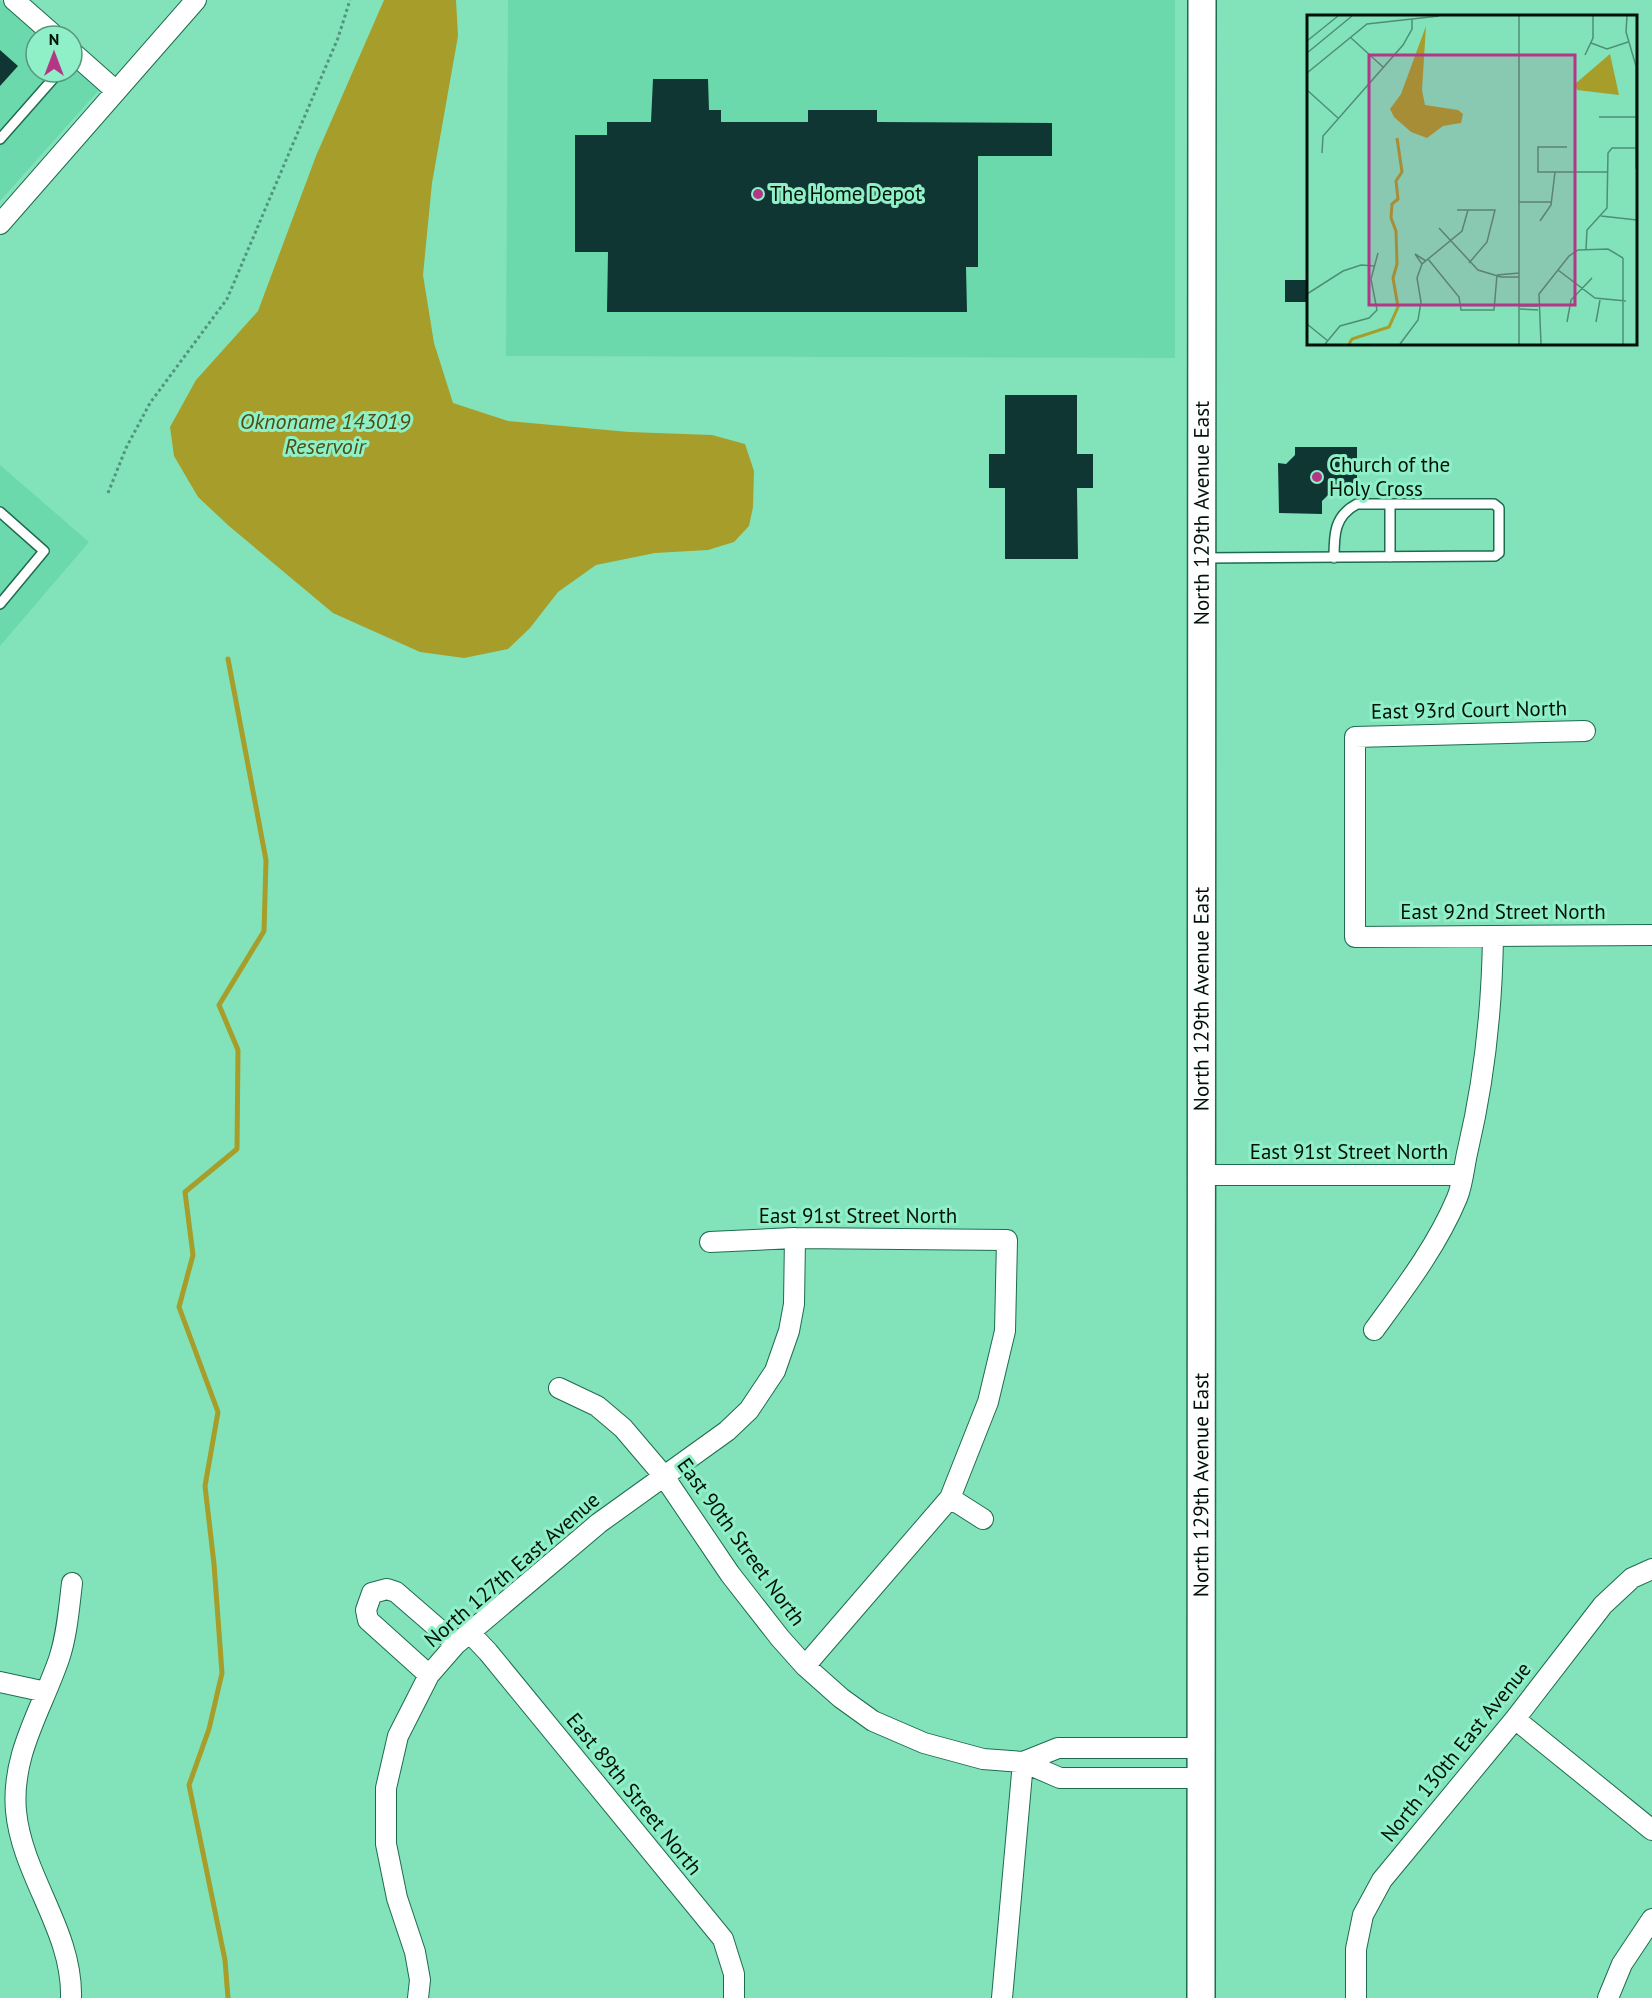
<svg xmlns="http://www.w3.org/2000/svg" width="1652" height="1998" viewBox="0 0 1652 1998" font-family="'PT Sans',sans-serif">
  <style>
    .built { fill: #6cd9ad }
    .water { fill: #a69d2a }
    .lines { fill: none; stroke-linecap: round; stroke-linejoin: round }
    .stream { stroke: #a69d2a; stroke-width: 5 }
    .building { fill: #0f3632 }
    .service-casing { stroke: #1e6c50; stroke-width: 12 }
    .minor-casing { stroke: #1e6c50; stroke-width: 22 }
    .secondary-casing { stroke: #1e6c50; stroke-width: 30 }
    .path { stroke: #529578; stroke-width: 3; stroke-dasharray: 3 3; stroke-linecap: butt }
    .service { stroke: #fff; stroke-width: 9 }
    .minor { stroke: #fff; stroke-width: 20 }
    .secondary { stroke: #fff; stroke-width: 27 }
    .poi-dot { fill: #b33787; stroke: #8ff0c7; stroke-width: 2 }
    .labels { text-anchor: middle; stroke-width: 6; stroke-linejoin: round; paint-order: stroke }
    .poi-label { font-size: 21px; fill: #001109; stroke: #8ff0c7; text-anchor: start }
    .street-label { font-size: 21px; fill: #001109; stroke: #8ff0c7 }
    .water-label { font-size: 22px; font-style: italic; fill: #514d11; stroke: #8ff0c7 }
    .inset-river { fill: none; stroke: #a69d2a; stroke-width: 3 }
    .inset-road { fill: none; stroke: #4e8f73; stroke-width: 1.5 }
    .view { fill: #b33787; fill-opacity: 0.15; stroke: #b33787; stroke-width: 3 }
    .inset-edge { fill: none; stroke: #001109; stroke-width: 3 }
  </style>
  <rect width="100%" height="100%" fill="#82e3ba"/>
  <path class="built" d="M0 0 41 36H36V72H72V64L100 89 0 201Z
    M508 0H1175V358L506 356Z
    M0 465 89 542 0 646Z"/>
  <path class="water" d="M384 0H456L458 36 432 183 423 275 434 343 453 403 508 421 629 432 712 435 745 444 754 471 753 507 749 526 734 542 708 550 655 553 596 565 558 592 530 628 508 649 464 658 420 652 333 613 229 526 198 497 174 456 170 427 196 380 258 311 316 156Z"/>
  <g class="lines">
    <path class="stream" d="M228 1998 225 1960 189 1785 209 1729 222 1673 214 1564 205 1486 218 1412 179 1307 193 1255 185 1192 237 1149 238 1050 219 1005 264 931 266 860 228 659"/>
  </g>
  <path class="building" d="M0 50 18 66 0 86Z
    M653 79H708L709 110H721V122H808V110H877V122L1052 123V156H978V267H966L967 312H607L608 252H575V135H607V122H651Z
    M1285 280H1308V302H1285Z
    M1005 395H1077V454H1093V488H1077L1078 559H1005V488H989V454H1005Z
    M1295 447H1357V491H1332L1322 501V514L1279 513 1278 463 1286 464 1295 455Z"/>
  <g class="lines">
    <g class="service-casing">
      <path id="service" d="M0 139 59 72
        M0 512 44 551 0 604
        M1390 557V504
        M1204 558 1495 556 1499 553V508L1494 504H1357C1334 516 1334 535 1334 558"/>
    </g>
    <g class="minor-casing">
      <path id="minor" d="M14 0 55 36
        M72 52 116 91
        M0 224 196 0
        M1585 731 1355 737V937L1652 935
        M1201 1175H1462
        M710 1242 795 1238 1007 1240 1005 1331 988 1402 950 1498 805 1666
        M1374 1330C1404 1289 1437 1246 1457 1198 1463 1184 1464 1165 1468 1149 1485 1077 1492 1010 1493 936
        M559 1388 597 1406 623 1428 663 1475 730 1574 780 1638 805 1666 841 1698 873 1721 924 1743 983 1759 1023 1762 1060 1778H1200
        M950 1498 983 1519
        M470 1633 488 1652 723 1939 734 1974V1998
        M429 1675 368 1620 366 1610 372 1593 387 1589 396 1592 456 1644
        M0 1682 46 1692
        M1515 1719 1652 1830
        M1023 1762 1058 1748H1200
        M71 1998C73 1931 22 1876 16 1811 11 1755 41 1711 59 1659 67 1635 69 1608 72 1583
        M418 1998 420 1980 415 1952 397 1898 386 1844V1788L398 1736 429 1675 456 1644 599 1523 727 1431 749 1410 775 1371 789 1331 794 1304 795 1238
        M1002 1998 1023 1762
        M1356 1998V1949L1363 1915 1382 1880 1515 1719 1603 1605 1632 1578 1652 1569
        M1608 1998 1622 1964 1652 1919"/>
    </g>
    <g class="secondary-casing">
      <g id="secondary">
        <path id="s1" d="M1201 1998 1202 0"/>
      </g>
    </g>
    <path class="path" d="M108 493 126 448 150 403 227 299 338 38 350 0"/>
    <use href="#service" class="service"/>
    <use href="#minor" class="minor"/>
    <use href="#secondary" class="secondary"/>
  </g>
  <g class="poi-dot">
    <circle cx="758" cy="194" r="6"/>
    <circle cx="1317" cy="477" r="6"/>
  </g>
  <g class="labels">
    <g class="poi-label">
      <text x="770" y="201">The Home Depot</text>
      <text x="1329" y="472">Church of the<tspan x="1329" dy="24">Holy Cross</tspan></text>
    </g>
    <g class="street-label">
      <text dy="7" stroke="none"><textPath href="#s1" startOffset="1485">North 129th Avenue East</textPath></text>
      <text transform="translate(1469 710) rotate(-1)" y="7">East 93rd Court North</text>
      <text x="1503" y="919">East 92nd Street North</text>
      <text dy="7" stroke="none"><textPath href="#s1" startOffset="999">North 129th Avenue East</textPath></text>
      <text x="1349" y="1159">East 91st Street North</text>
      <text x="858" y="1223">East 91st Street North</text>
      <text dy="7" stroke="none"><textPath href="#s1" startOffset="513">North 129th Avenue East</textPath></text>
      <text transform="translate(741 1542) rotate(54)" y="7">East 90th Street North</text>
      <text transform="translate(512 1570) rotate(-41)" y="7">North 127th East Avenue</text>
      <text transform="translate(1456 1752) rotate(-51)" y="7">North 130th East Avenue</text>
      <text transform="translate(634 1794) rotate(51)" y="7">East 89th Street North</text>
    </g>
    <g class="water-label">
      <text x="325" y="429">Oknoname 143019<tspan x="325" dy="25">Reservoir</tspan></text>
    </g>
  </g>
  <g transform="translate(1307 15)">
    <rect width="330" height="330" fill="#82e3ba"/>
    <path d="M119 11 115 75 118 90 151 95 156 99 154 108 136 111 120 123 104 117 87 102 83 94 94 79ZM303 39 312 80 270 75 268 69Z" fill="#a69d2a"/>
    <path class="inset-river" d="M42 329 45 324 82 312 91 292 86 263 90 249 89 216 84 203 85 189 91 184 89 166 95 157 90 123"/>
    <path class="inset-road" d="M320 1 319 17 329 51V154M43 22 76 52M0 26 31 1M284 28 300 34 321 27M0 38 45 1M278 40 286 23V1M0 58 60 9 132 1M0 75 31 103M292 102H330M260 132H231V157H301M15 138 16 121 96 30 105 14V4M212 187H244M150 195H188L180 227 162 248M294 201 330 205M233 206 244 190 248 157M132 213 171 255 194 262H212M279 234 280 215 300 193 301 138 305 133H330M121 244 152 282 154 295H187L190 260M115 249 108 239 119 246M251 255 288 283 319 286M190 260 212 258M0 279 36 256 54 250 68 251M212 291H231M213 294 231 295M260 307 264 285 285 263M289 307 293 285M0 309 21 326M18 329 33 311 62 303 70 295 64 264 71 238M93 329 111 305 114 287 110 263 115 249 155 216 161 195M212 329V1M234 329 232 279 262 241 271 235 301 234 316 243M316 329V243"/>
    <path class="view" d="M62 40H268V290H62Z"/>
    <rect width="330" height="330" class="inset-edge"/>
  </g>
  <g transform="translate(54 54)"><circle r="28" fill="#8ff0c7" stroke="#56977b" stroke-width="1.5"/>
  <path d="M0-4.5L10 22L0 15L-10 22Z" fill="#b33787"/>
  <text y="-9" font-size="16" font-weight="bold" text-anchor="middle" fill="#001109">N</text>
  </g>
</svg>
